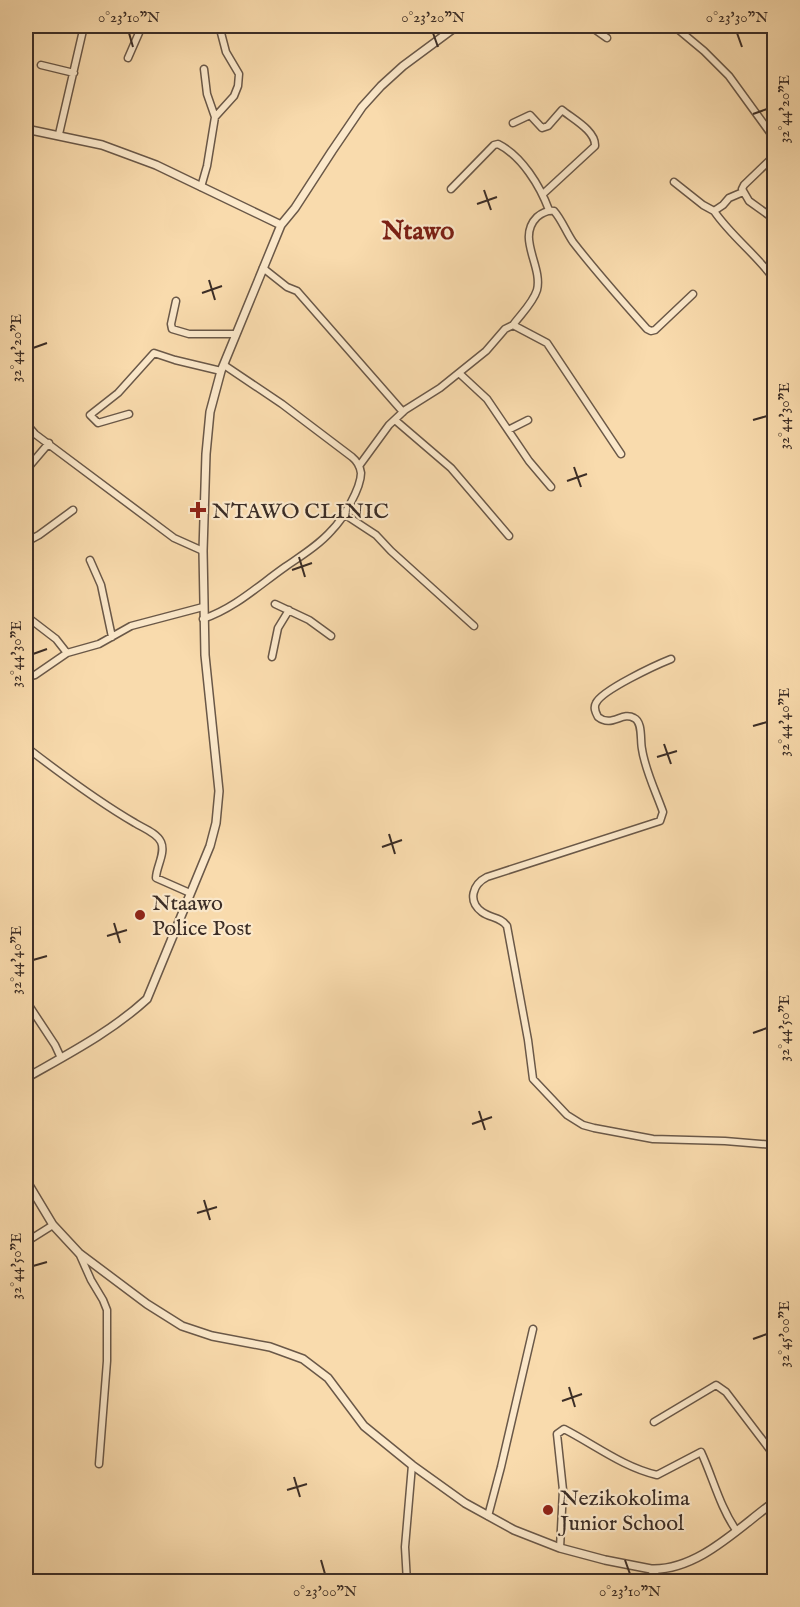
<svg xmlns="http://www.w3.org/2000/svg" width="800" height="1607" viewBox="0 0 800 1607" font-family="'IM FELL English',serif">
  <style>
    .lines { fill: none; stroke-linecap: round; stroke-linejoin: round }
    .minor-casing { stroke: #6a5848; stroke-width: 9 }
    .tertiary-casing { stroke: #6a5848; stroke-width: 10 }
    .minor { stroke: #fbe8ca; stroke-width: 6 }
    .tertiary { stroke: #fbe8ca; stroke-width: 7 }
    .ticks { fill: none; stroke: #3b2d26; stroke-width: 2 }
    .poi-dot { fill: #8f2418; stroke: #fbe8ca; stroke-width: 2 }
    .labels { text-anchor: middle; stroke-width: 4.5; stroke-linejoin: round; paint-order: stroke }
    .poi-label { font-size: 22px; fill: #3b2d26; stroke: #fbe8ca; text-anchor: start }
    .quarter-label { font-size: 26px; font-weight: bold; fill: #7a1f14; stroke: #fbe8ca }
    .neatline { fill: none; stroke: #3b2d26; stroke-width: 2 }
    .ticks-label { font-size: 15px; text-anchor: middle; fill: #3b2d26 }
  </style>
  <rect width="100%" height="100%" fill="#f9dbad"/>
  <filter id="stains"><feTurbulence type="fractalNoise" baseFrequency=".00333" numOctaves="4"/><feColorMatrix values="0 0 0 0 .2 0 0 0 0 .09 0 0 0 0 .02 0 0 0 .5 -.17"/></filter>
  <radialGradient id="worn" r=".72"><stop offset=".6" stop-color="#630" stop-opacity="0"/><stop offset="1" stop-color="#630" stop-opacity=".3"/></radialGradient>
  <g class="lines">
    <g class="minor-casing">
      <path id="minor" d="M590 26 607 38
        M674 26 704 51 729 76 774 138
        M128 58 142 26
        M41 65 74 73
        M204 69 207 94 215 117
        M513 123 530 115 542 128 548 126 562 110C573 119 596 131 595 146L543 194
        M59 134 84 26
        M774 152 772 158 744 185 742 189 749 201 774 219
        M674 182 703 205 714 211 723 205 729 198 743 192
        M201 187 207 166 215 117 234 96 238 86 239 74 226 52 220 29
        M451 189 494 145 498 144C522 156 540 186 549 210
        M714 211C731 236 756 254 774 279
        M263 268 287 287 297 291 403 412
        M176 301 171 324 172 329 189 334H236
        M513 325C521 314 533 303 537 290 543 266 516 238 537 217 542 213 547 210 554 211 562 220 566 232 573 242 597 273 622 301 647 329L651 331 655 330 693 294
        M459 373 487 399 529 461 551 487
        M129 414 98 423 90 415 118 393 154 353 175 360 221 371
        M26 418 29 427 35 434 174 538 203 551
        M395 420 451 468 509 536
        M508 430 528 420
        M359 466 389 425 405 410 440 388 486 351 505 329 513 325 547 343 621 454
        M26 470 49 443
        M344 514 376 535 391 551 474 626
        M26 542 39 535 73 510
        M90 560 101 585 112 637
        M275 604 309 620 331 636
        M26 616 56 639 67 653
        M203 619C235 608 258 586 285 567 301 556 319 545 332 530 343 519 361 488 361 473 360 466 357 461 352 457L282 404 224 365
        M272 657 278 628 289 610
        M671 659C656 665 602 690 596 703 593 708 596 713 598 717 612 728 622 711 634 718 643 722 640 740 642 749 645 770 656 792 663 812L660 821 487 877C473 884 467 901 482 912 490 918 501 917 507 926L528 1040 533 1079 567 1115 583 1125 594 1128 653 1139 725 1141 774 1145
        M26 677 35 675 67 653 99 644 131 626 203 607
        M26 747C61 774 97 801 135 823 143 828 157 833 161 842 166 853 156 867 156 878L190 893
        M26 1001 55 1045 61 1058
        M26 1242 53 1225
        M79 1253 91 1280 103 1300 107 1310V1361L99 1464
        M654 1422 716 1385 726 1392 774 1455
        M488 1516 501 1467 533 1329
        M560 1548 563 1490 557 1434 564 1429C595 1445 623 1467 657 1475L701 1452C713 1478 720 1507 736 1530
        M407 1582 405 1547 412 1465"/>
    </g>
    <g class="tertiary-casing">
      <path id="tertiary" d="M26 129 102 145 156 165 281 225
        M26 1078C68 1054 111 1032 147 999L210 846 216 823 219 791 205 655 203 551 206 454 210 412 221 371 281 225 295 208 332 151 362 107 381 86 403 66 457 26
        M26 1180 53 1225 79 1253 147 1304 182 1326 212 1336 270 1347 303 1359 328 1378 364 1426 412 1465 465 1503 514 1530 560 1548 605 1560 651 1569 661 1582
        M651 1569C698 1571 739 1527 774 1502"/>
    </g>
    <use href="#minor" class="minor"/>
    <use href="#tertiary" class="tertiary"/>
  </g>
  <path class="ticks" d="M129 33 133 47M433 33 438 47M737 33 742 47M753 114 767 109M484 190 491 210M477 204 497 197M209 280 215 300M202 293 222 286M33 348 47 343M753 420 767 416M574 467 581 487M567 481 587 474M299 557 305 577M292 570 312 563M33 654 47 649M753 726 767 722M664 744 671 764M657 757 677 751M389 834 395 854M382 847 402 840M114 923 120 943M107 936 127 930M33 960 47 956M753 1033 767 1028M479 1111 485 1130M472 1124 492 1117M204 1200 210 1220M197 1213 217 1207M33 1266 47 1262M753 1339 767 1334M569 1387 575 1407M562 1401 582 1394M294 1477 300 1497M287 1490 307 1484M321 1560 325 1574M625 1560 630 1574"/>
  <g class="poi-dot">
    <path d="M195 501h6v6h6v6h-6v6h-6v-6h-6v-6h6z"/>
    <circle cx="140" cy="915" r="6"/>
    <circle cx="548" cy="1510" r="6"/>
  </g>
  <g class="labels">
    <g class="poi-label">
      <text x="212" y="518">NTAWO CLINIC</text>
      <text x="152" y="910">Ntaawo<tspan x="152" dy="25">Police Post</tspan></text>
      <text x="560" y="1505">Nezikokolima<tspan x="560" dy="25">Junior School</tspan></text>
    </g>
    <g class="quarter-label">
      <text x="418" y="239">Ntawo</text>
    </g>
  </g>
  <rect width="800" height="1607" fill="none" stroke="#f9dbad" stroke-width="66"/>
  <rect x="33" y="33" width="734" height="1541" class="neatline"/>
  <g class="ticks-label">
    <text x="129" y="22">0°23'10"N</text>
    <text x="433" y="22">0°23'20"N</text>
    <text x="737" y="22">0°23'30"N</text>
    <text transform="translate(784 109) rotate(-90)" y="5">32°44'20"E</text>
    <text transform="translate(16 348) rotate(-90)" y="5">32°44'20"E</text>
    <text transform="translate(784 416) rotate(-90)" y="5">32°44'30"E</text>
    <text transform="translate(16 654) rotate(-90)" y="5">32°44'30"E</text>
    <text transform="translate(784 722) rotate(-90)" y="5">32°44'40"E</text>
    <text transform="translate(16 960) rotate(-90)" y="5">32°44'40"E</text>
    <text transform="translate(784 1028) rotate(-90)" y="5">32°44'50"E</text>
    <text transform="translate(16 1266) rotate(-90)" y="5">32°44'50"E</text>
    <text transform="translate(784 1334) rotate(-90)" y="5">32°45'00"E</text>
    <text x="325" y="1596">0°23'00"N</text>
    <text x="630" y="1596">0°23'10"N</text>
  </g>
  <rect width="100%" height="100%" filter="url(#stains)"/>
  <rect width="100%" height="100%" fill="url(#worn)"/>
</svg>
